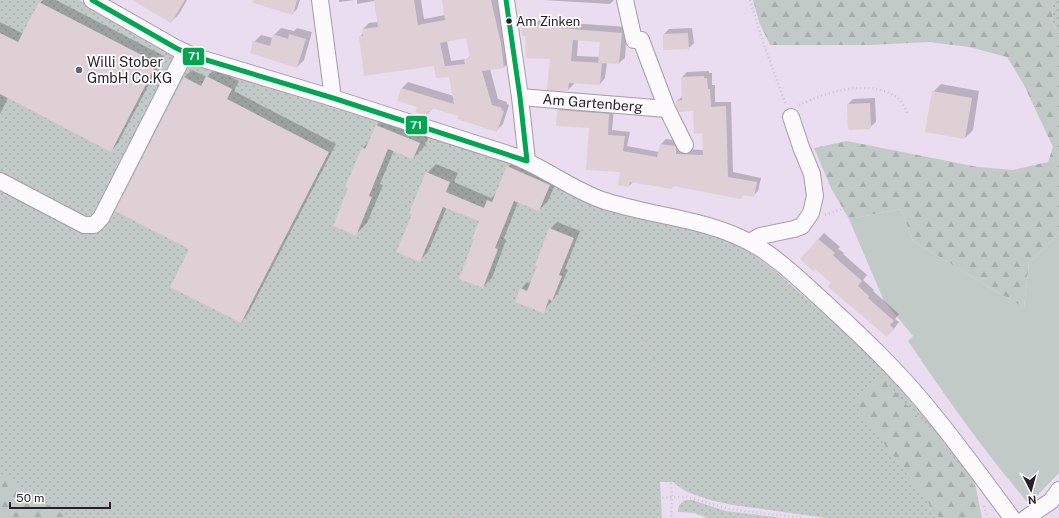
<svg xmlns="http://www.w3.org/2000/svg" width="1059" height="518" viewBox="0 0 1059 518" font-family="'Public Sans',sans-serif">
  <style>
    .grass { fill: url(#grass-dots) }
    .forest { fill: url(#forest-firs) }
    .garden { fill: #c2cac7 }
    .shadow { fill: #0003; fill-rule: evenodd }
    .building { fill: #ded0d4; fill-rule: evenodd }
    .lines { fill: none; stroke-linecap: round; stroke-linejoin: round }
    .minor-casing { stroke: #a59ca9; stroke-width: 18 }
    .path { stroke: #c9c4cb; stroke-width: 2.5; stroke-dasharray: 1 3; stroke-linecap: butt }
    .minor { stroke: #fcfafd; stroke-width: 16 }
    .bus-1-casing { stroke: #fff; stroke-width: 8 }
    .bus-1 { stroke: #00a651; stroke-width: 5 }
    .bus-dot { fill: #271f2a; stroke: #fff; stroke-width: 1.5 }
    .poi-dot { fill: #6b626f; stroke: #fff; stroke-width: 1.5 }
    .labels { text-anchor: middle; stroke-width: 3.5; stroke-linejoin: round; paint-order: stroke }
    .bus-label { font-size: 13px; fill: #271f2a; stroke: #fff; text-anchor: start }
    .poi-label { font-size: 14px; fill: #271f2a; stroke: #fff; text-anchor: start }
    .street-label { font-size: 14px; fill: #271f2a; stroke: #fff }
    .line-badge { stroke: #fff; stroke-width: 1.5 }
    .badge-label { font-size: 11px; text-anchor: middle; font-weight: bold; fill: #fff }
  </style>
  <defs>
    <pattern id="grass-dots" width="8" height="8" patternUnits="userSpaceOnUse"><rect width="8" height="8" fill="#c2cac7"/><path d="M2 2h.1M6 6h.1" fill="none" stroke="#a7adab" stroke-width="1.8" stroke-linecap="round"/></pattern>
    <pattern id="forest-firs" width="22" height="20" patternUnits="userSpaceOnUse"><rect width="22" height="20" fill="#c2cac7"/><path d="M5 1l3.5 6h-7zM16 11l3.5 6h-7z" fill="#a7adab"/></pattern>
  </defs>
  <rect width="100%" height="100%" fill="#eaddef"/>
  <path class="grass" d="M0 0H79L171 52 510 162 718 236 741 246 767 264 878 361 927 417 973 474 982 518H826L733 505 710 500 687 492 675 484 674 482H660L662 518H0Z
    M1052 0H1059V35L1053 24Z
    M685 500H692L726 511 782 518H707L695 513 678 512 679 505Z"/>
  <path class="forest" d="M753 0H1052L1053 24 1059 35V233L1029 263 1024 308 913 241 901 209 849 219 832 190 814 148 847 141 978 167 1013 170 1048 162 1053 147 1024 85 1007 57 969 47 929 42 870 45H770L759 22Z
    M882 377 968 474 976 492 981 518H940L852 401Z
    M0 473 68 518H0Z"/>
  <path class="garden" d="M901 209 913 241 1024 308 1029 263 1059 233V473L1029 504C985 453 946 397 908 341L913 336 884 301 849 219Z"/>
  <path class="shadow" d="M43 0H56L164 56 118 143 111 151 8 98 0 114V22L24 34 40 3Z
    M133 0H187L179 14 171 22Z
    M264 0H300L297 9 292 14Z
    M339 0H355L339 2Z
    M357 0H375L374 1 357 4Z
    M375 0H421L424 19 445 15 443 0H501L510 61 504 67 490 69 498 99 507 102V104L509 105 503 124 497 130 459 115 434 107 426 115 418 107 398 100 402 88 408 82 454 96 449 75 435 65 360 37 363 33V29L369 23 378 22ZM467 37 471 55 467 59 451 61 447 41Z
    M543 0H614L610 4Z
    M528 20 627 27 625 58 619 63H607L605 78 600 84 574 82V84L568 90 551 58 526 35 522 26ZM578 39 601 41 600 57 577 56Z
    M281 28 294 31 297 28 312 32 304 60 297 67 254 42 261 35 273 38 274 35Z
    M692 28 694 43 689 48 664 49V34L669 29Z
    M215 69 239 81 234 91 336 144 248 314 241 322 190 249 184 77 192 70 207 77Z
    M709 71V73H712V85H715V102H731L733 172 761 178 758 191 753 196 744 194 740 198 675 185 671 188 634 181 629 186 621 172 590 127 558 110 563 105 614 109 612 130 630 132 627 146 659 152 661 144 666 139 680 141V149L704 150 703 132 694 110 677 101 683 96 682 77 687 72Z
    M941 84 979 91 973 130 965 138 933 92Z
    M875 98 876 122 869 128 848 104 853 99Z
    M388 114 431 131 425 146 413 158 394 150 380 184 383 185 367 223 356 234 350 187 362 148 371 140 377 125Z
    M517 158 559 176 548 201 539 210 518 202 504 238 506 240 492 278 483 287 475 239 480 221 447 207 428 252 419 261 413 214 427 173 436 164 458 173 454 182 491 198 497 192 508 167Z
    M557 222 580 231 565 269 568 270 558 293 543 312 521 289 527 282 531 284 550 229Z
    M824 233 840 247 838 249 844 253 843 254 867 275 863 280 874 290 873 291 899 314 895 319 899 322 893 330 832 283 815 268 801 259Z"/>
  <path class="building" d="M132 0H185L171 23Z
    M254 0H297L293 15 253 3Z
    M374 0H414L418 25 445 20 442 0H491L501 44 504 68 482 71 492 105 502 108 501 110 504 111 497 132 457 119 458 116 432 108 431 112 428 111 426 116 415 112 417 107 397 101 401 88 454 104 449 77 436 78 434 66 364 76 359 36H363L362 29 378 27ZM466 38 470 57 464 60 465 64 445 66 440 43Z
    M39 2 157 63 111 152 0 94V33L18 42Z
    M521 25 622 33 619 64 598 63 600 42 573 40 571 61 602 63 600 85 569 83 568 91 547 90 550 59 526 58 525 36H522Z
    M688 33 689 49 663 50V34Z
    M273 34 288 39 289 34 306 39 297 68 250 53 253 41 270 46Z
    M206 76 232 89 227 99 329 152 241 323 170 287 189 249 115 211 184 77 201 86Z
    M704 76V78H707L708 89H710L711 107 726 106 728 177 757 182 754 197 742 195 741 199 673 186 672 189 630 182 629 187 618 185 620 172 586 170 589 128 556 126 557 110 609 114 608 135 625 136 623 151 657 157 660 144 675 146 676 149V154L703 155 702 133 694 134 693 111 679 112 676 107V101L682 100 681 77Z
    M932 91 972 98 965 139 925 132Z
    M870 103 871 128H870V129L849 130V129H848L847 104Z
    M376 125 420 143 413 159 388 149 369 196 372 197 356 236 333 226 348 188 345 187 362 147 365 149Z
    M507 166 550 185 539 211 514 201 495 248 498 249 483 288 459 279 474 239H472L479 221 443 207 420 262 396 252 412 214 409 213 426 172 450 182 446 192 484 208 487 200 492 202Z
    M549 228 574 238 559 275 562 276 552 301 549 299 544 313 515 302 520 288 527 291 537 266H535Z
    M818 239 835 253 833 255 838 260 862 281 858 286 869 296 868 298 894 321 890 325 894 329 887 337 828 287 831 283 815 269 813 271 800 259Z"/>
  <g class="lines">
    <g class="minor-casing">
      <g id="minor">
        <path d="M92 0 176 48 193 56 333 98 514 156C545 168 571 189 602 200 650 216 704 218 749 242 772 253 800 280 819 297 859 334 899 371 933 414 960 447 986 483 1012 518"/>
        <path d="M320 0 333 98"/>
        <path d="M506 0 520 97 527 161"/>
        <path d="M625 0 634 40H641L667 109 685 145"/>
        <path id="s1" d="M520 97 667 109"/>
        <path d="M0 181 84 225H94L101 218 185 53"/>
        <path d="M750 242 760 236 794 229 802 226 811 213 815 196 812 174 801 147 791 117"/>
        <path d="M1026 518 1051 501 1059 490"/>
      </g>
    </g>
    <path class="path" d="M750 0 763 42 786 105
      M799 105C826 92 871 78 898 98 902 102 905 109 908 114
      M567 199 617 279 631 306 651 354 661 392 667 431 672 497 671 518
      M825 215C840 211 850 202 862 217
      M389 232 427 141
      M984 506 987 518
      M452 518 493 513 534 510 638 505 659 498 679 497H687L729 509 803 518"/>
    <use href="#minor" class="minor"/>
    <g class="bus-1-casing">
      <path id="bus-1" d="M92 0 176 48 193 56 333 98 527 161
        M506 0 520 97 527 161"/>
    </g>
    <use href="#bus-1" class="bus-1"/>
  </g>
  <circle class="bus-dot" cx="509" cy="21" r="3.5"/>
  <circle class="poi-dot" cx="79" cy="70" r="4"/>
  <g class="labels">
    <g class="bus-label">
      <text x="516" y="26">Am Zinken</text>
    </g>
    <g class="poi-label">
      <text x="87" y="67">Willi Stober<tspan x="87" dy="16">GmbH Co.KG</tspan></text>
    </g>
    <g class="street-label">
      <text dy="5" stroke="none"><textPath href="#s1" startOffset="73">Am Gartenberg</textPath></text>
    </g>
  </g>
  <g class="line-badge">
    <rect x="182" y="47" width="23" height="19" rx="4" fill="#00a651"/>
    <rect x="405" y="115" width="23" height="20" rx="4" fill="#00a651"/>
  </g>
  <g class="badge-label">
    <text x="194" y="60">71</text>
    <text x="416" y="129">71</text>
  </g>
  <g transform="translate(1031 490) rotate(174)" stroke="#ffffff" stroke-width="3" paint-order="stroke">
  <path d="M0-3L7 15L0 10L-7 15Z" fill="#271f2a"/>
  <text y="-6" font-size="11" font-weight="bold" text-anchor="middle" fill="#271f2a">N</text>
  </g>
  <path d="M10 502v6h100v-6" fill="none" stroke="#271f2a" stroke-width="2"/>
  <text x="16" y="502" font-size="12" fill="#271f2a" stroke="#ffffff" stroke-width="3" paint-order="stroke">50 m</text>
</svg>
